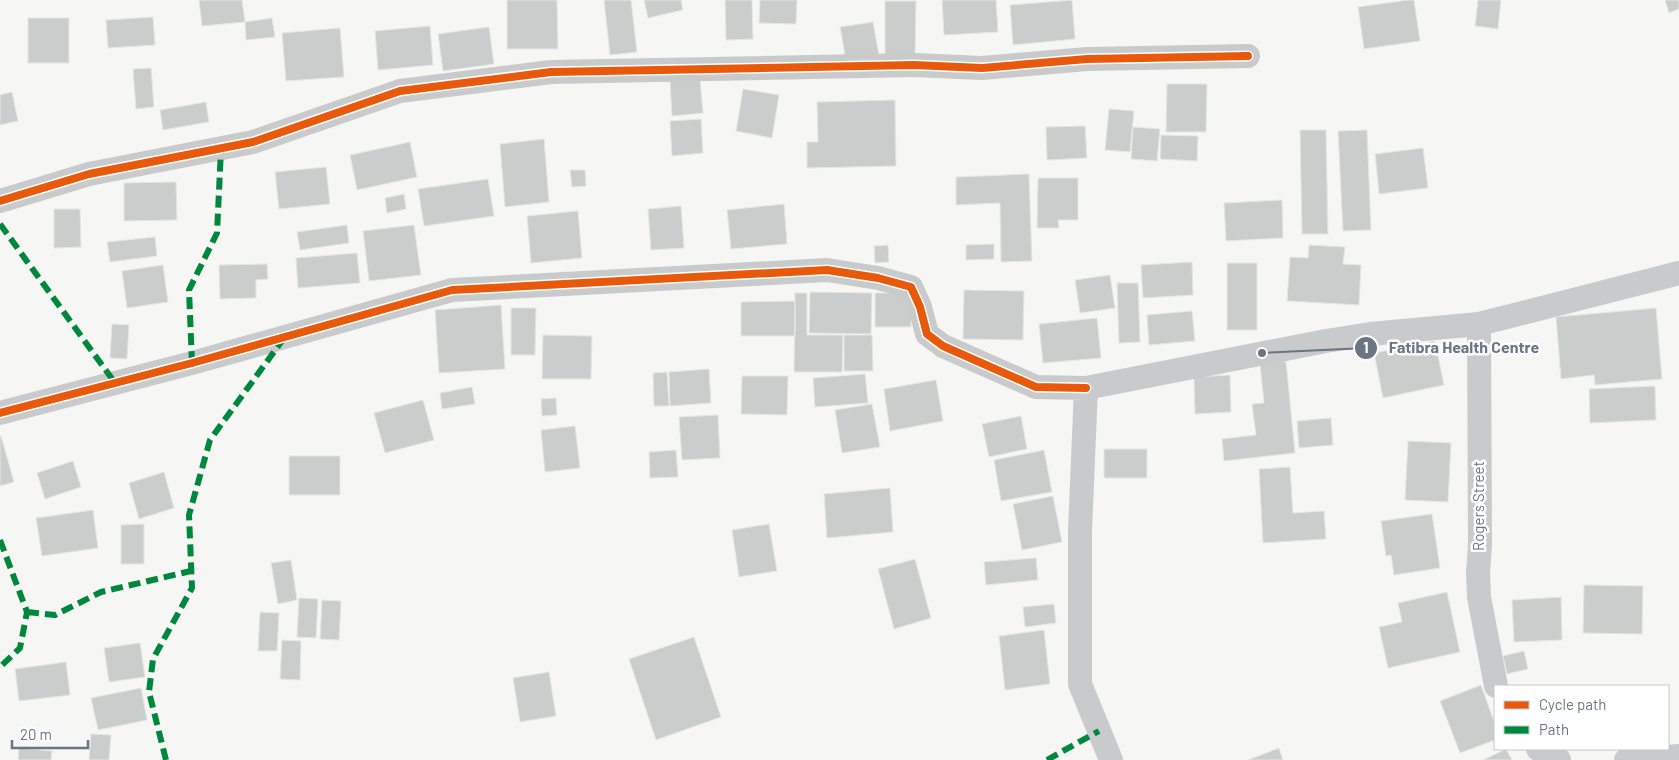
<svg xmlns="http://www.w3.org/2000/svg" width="1679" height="760" viewBox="0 0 1679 760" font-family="Barlow,sans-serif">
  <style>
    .building { fill: #cbcdcd; stroke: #e6e6e4 }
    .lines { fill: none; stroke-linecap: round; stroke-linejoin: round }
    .minor { stroke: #c9cacb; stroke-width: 24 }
    .quiet { stroke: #00873e; stroke-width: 6; stroke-dasharray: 12 6; stroke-linecap: butt }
    .cycleway-casing { stroke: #fff; stroke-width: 11 }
    .cycleway { stroke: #e8590c; stroke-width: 8 }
    .labels { text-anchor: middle; stroke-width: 5; stroke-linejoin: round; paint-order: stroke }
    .street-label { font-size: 15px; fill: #697582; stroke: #fff }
    .leader { fill: none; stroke: #697582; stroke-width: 2 }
    .callout-dot { fill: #697582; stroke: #fff; stroke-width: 2 }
    .mark-label { font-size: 15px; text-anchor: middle; font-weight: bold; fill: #fff }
    .callout-label { font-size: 16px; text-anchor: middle; font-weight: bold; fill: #697582; stroke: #fff; stroke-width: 5; stroke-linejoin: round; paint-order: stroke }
  </style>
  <rect width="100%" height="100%" fill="#f6f6f5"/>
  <path class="building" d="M199 0H242L245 22 202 26Z
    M507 0H557L558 49H507Z
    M604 0H631L637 52 610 55Z
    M644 0H681L683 10 648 18Z
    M725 0H752L753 39 726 40Z
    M760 0H797L796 24 759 23Z
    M942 0H996L998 32 944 35Z
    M1072 0 1075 39 1013 45 1010 5Z
    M1408 0H1414L1420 41 1364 49 1358 7Z
    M1478 0H1501L1498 29 1475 26Z
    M1665 0H1679V9L1669 13Z
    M885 1H916L915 55H885Z
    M153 17 155 45 108 48 106 20Z
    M28 18H69V63H28Z
    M272 18 275 37 246 40 245 22Z
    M873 22 879 55 846 61 840 27Z
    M430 26 433 65 378 70 375 31Z
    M489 27 494 64 443 71 438 34Z
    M340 28 344 77 286 81 282 33Z
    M151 68 154 107 136 109 133 69Z
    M700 79 703 113 672 116 670 81Z
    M1167 84H1207L1206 132H1166Z
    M743 89 779 95 772 138 736 131Z
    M12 92 18 121 0 125V95Z
    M895 100 896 166 807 168V142H818L817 102Z
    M206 102 209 122 163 130 160 110Z
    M1109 109 1134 111 1130 152 1105 150Z
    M701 119 703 153 672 156 670 121Z
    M1085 126 1087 158 1047 160 1046 127Z
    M1133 127 1160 129 1157 161 1131 159Z
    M1300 130H1326L1328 234H1302Z
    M1367 130 1371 230 1343 231 1338 131Z
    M1161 135 1198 136 1197 161 1160 159Z
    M544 139 549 202 505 207 500 144Z
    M410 142 417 177 357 190 350 155Z
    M1423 148 1428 188 1379 194 1375 154Z
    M326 167 330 204 279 209 275 172Z
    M570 170H585L586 186 572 187Z
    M1029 174 1032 261 1001 262 1000 203 956 205V177Z
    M1038 178H1078V220H1058L1059 228H1037Z
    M488 179 494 216 424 226 418 189Z
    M176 182 177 220 124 221V183Z
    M404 194 406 209 387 213 385 198Z
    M1282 200 1283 238 1226 241 1224 203Z
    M784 204 787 244 731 249 727 210Z
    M681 206 684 248 651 250 648 209Z
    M54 209H80L81 247 54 248Z
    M578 211 582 258 531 263 527 216Z
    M347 225 349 243 300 250 297 232Z
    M414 225 421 275 369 281 363 231Z
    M155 237 157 256 110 262 107 242Z
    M994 244V259L966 260V245Z
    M888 245 889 262 875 263 874 246Z
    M1309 245 1345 247 1343 264 1361 265 1359 305 1287 301 1290 257 1308 258Z
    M357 253 360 283 298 288 296 258Z
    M1192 262 1193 295 1143 298 1141 265Z
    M1227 263H1257V330H1227Z
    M267 264 268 279 256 280V298L220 299 219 265Z
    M163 265 168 302 127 308 122 271Z
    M1110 275 1115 308 1080 313 1075 280Z
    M1117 283H1138L1140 342 1119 343Z
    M964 290 1024 291 1023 340 963 339Z
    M810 292 872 293 871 334 809 333Z
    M795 293H807V335H843L842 372H794Z
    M875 293H912L911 327H875Z
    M795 301V336H741V302Z
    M501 305 505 369 439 373 435 310Z
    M511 308H536L535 355H511Z
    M1656 308 1662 379 1595 385 1594 375 1561 379 1556 317Z
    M1192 311 1195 341 1149 345 1147 315Z
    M1097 318 1101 358 1043 363 1039 324Z
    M112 324 129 325 127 359 110 358Z
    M543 335 592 336 591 379H542Z
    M844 335H872L873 371H844Z
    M1435 341 1444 385 1383 398 1374 353Z
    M1286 361 1295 453 1224 461 1222 439 1256 435 1252 404 1264 403 1260 364Z
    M709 369 711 403 670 406 669 372Z
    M667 372 669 406H654L653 373Z
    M865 374 868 403 815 407 813 378Z
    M1230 375 1231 412 1195 414 1194 377Z
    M742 376H788L787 415 741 414Z
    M936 380 943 421 890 431 884 389Z
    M1655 386 1656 420 1590 423 1589 389Z
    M472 387 475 404 442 409 440 393Z
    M556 398 557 415 542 416 541 399Z
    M423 400 434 440 385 453 374 413Z
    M872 404 880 447 842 453 835 410Z
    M718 415 720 458 682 460 679 417Z
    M1021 416 1027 449 989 457 982 424Z
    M1331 418 1333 445 1299 448 1297 421Z
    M575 426 580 468 545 472 541 430Z
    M0 436H1L14 482 0 486Z
    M1408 441 1451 443 1448 502 1405 500Z
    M1104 449H1147V478H1104Z
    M676 450 678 477 650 478 649 452Z
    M1044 450 1052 492 1001 501 994 460Z
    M289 456H340V495H289Z
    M73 461 81 487 45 499 37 473Z
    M1290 467 1293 513 1324 511 1326 539 1263 543 1259 469Z
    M164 472 174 508 139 519 129 483Z
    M890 488 893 532 827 538 824 494Z
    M1053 496 1062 542 1022 550 1013 504Z
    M93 510 98 548 42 556 36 518Z
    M1432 514 1440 568 1394 575 1391 555 1386 556 1381 521Z
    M144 524V564H121V525Z
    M769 524 777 571 739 577 732 530Z
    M1036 558 1038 580 986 585 984 562Z
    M915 559 931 618 894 629 878 569Z
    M291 560 297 600 278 604 271 563Z
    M1584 585 1643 586 1642 634 1583 633Z
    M1447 592 1460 652 1388 668 1379 627 1402 622 1398 603Z
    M1561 597 1562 640 1514 642 1512 600Z
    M299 598 318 599 316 638 297 637Z
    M322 600 341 601 339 640 320 639Z
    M1054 604 1056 623 1025 627 1023 607Z
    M260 612 279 613 277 651H258Z
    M1044 630 1050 684 1005 690 999 636Z
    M694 637 721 717 656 740 629 659Z
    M282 640 301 641 300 680 280 679Z
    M140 643 145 677 109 682 104 648Z
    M1524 651 1528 669 1507 674 1503 656Z
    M66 662 70 695 19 701 15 669Z
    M549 672 556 716 520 722 513 678Z
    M1481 685 1495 724V740L1460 753 1440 701Z
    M141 688 147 720 98 730 91 698Z
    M91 734 111 735 109 760H89Z
    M19 748 52 751 51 760H18Z
    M1279 748 1283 760H1248Z
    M1506 749 1512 760H1483Z"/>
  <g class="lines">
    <path class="minor" d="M0 201 89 174 253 142 400 91 551 72 914 65 982 68 1087 59 1248 56
      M1479 324 1480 545 1478 573 1479 597 1496 686
      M0 413 192 363 452 290 827 270 878 278 911 287 920 307 927 334 943 346 1036 387 1086 388
      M1538 749 1559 760
      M1111 760 1080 684V531L1086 388 1326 341 1370 334 1479 324 1679 273
      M1626 760 1679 756"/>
    <path class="quiet" d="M0 224 115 383
      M192 363 189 290 217 233 221 149
      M0 540 27 612 20 648 0 667
      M27 612 55 615 101 592 191 571
      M166 760 149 692 153 659 192 588 189 515 210 440 284 338
      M1047 760 1099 731"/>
    <g class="cycleway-casing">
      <path id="cycleway" d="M0 201 89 174 253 142 400 91 551 72 914 65 982 68 1087 59 1248 56
        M0 413 192 363 452 290 827 270 878 278 911 287 920 307 927 334 943 346 1036 387 1086 388"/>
    </g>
    <use href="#cycleway" class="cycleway"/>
  </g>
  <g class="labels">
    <g class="street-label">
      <text transform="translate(1479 506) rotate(-90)" y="5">Rogers Street</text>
    </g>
  </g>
  <path class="leader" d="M1262 353L1366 348"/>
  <g class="callout-dot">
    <circle cx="1262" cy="353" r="5"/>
    <circle cx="1366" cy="348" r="12"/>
  </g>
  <g class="mark-label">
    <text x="1366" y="353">1</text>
  </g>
  <g class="callout-label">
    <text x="1464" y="353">Fatibra Health Centre</text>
  </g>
  <rect x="1494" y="685" width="175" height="65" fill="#ffffff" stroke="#c3c8cd"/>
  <rect x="1504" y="701" width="25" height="8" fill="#e8590c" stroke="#c3c8cd"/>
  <text x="1539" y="710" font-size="15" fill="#697582">Cycle path</text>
  <rect x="1504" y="726" width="25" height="8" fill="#00873e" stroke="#c3c8cd"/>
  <text x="1539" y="735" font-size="15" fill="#697582">Path</text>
  <path d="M12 740v8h76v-8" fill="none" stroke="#697582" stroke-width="2.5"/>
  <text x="20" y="740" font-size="15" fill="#697582" stroke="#ffffff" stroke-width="4" paint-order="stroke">20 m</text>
</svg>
